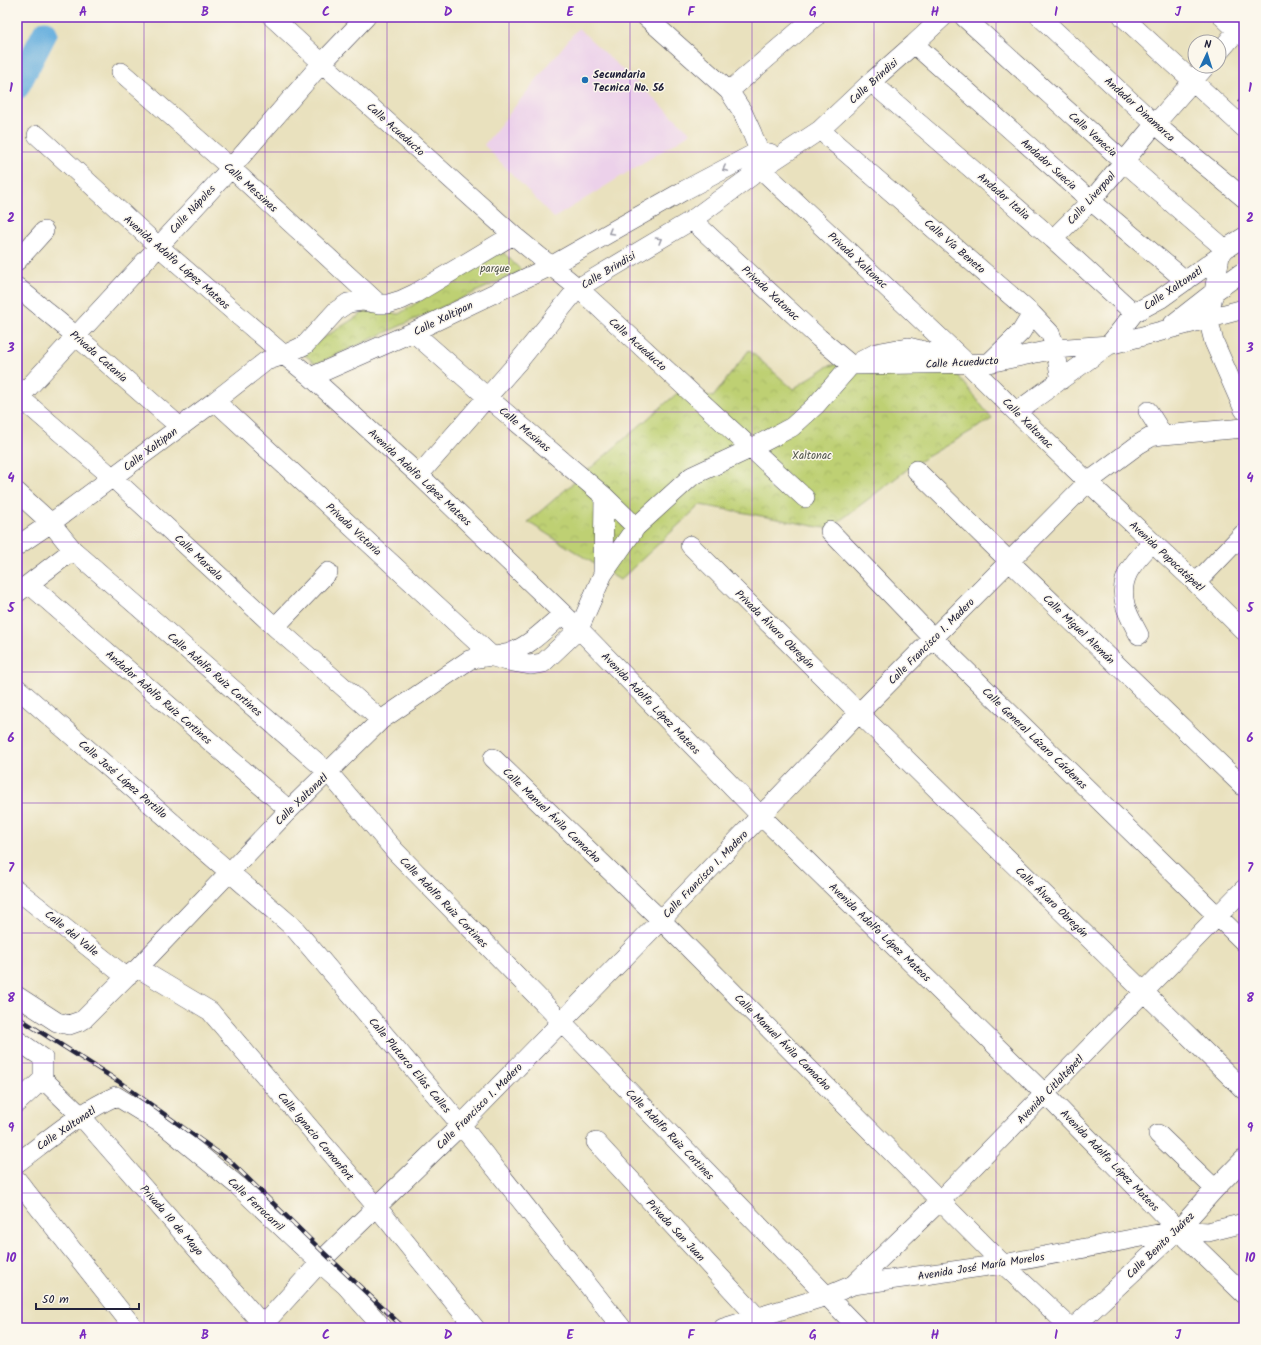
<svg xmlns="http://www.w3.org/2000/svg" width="1261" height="1345" viewBox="0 0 1261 1345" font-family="Kalam,sans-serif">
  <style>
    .built { fill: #ecd1ea }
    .park { fill: url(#park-crowns); stroke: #707957 }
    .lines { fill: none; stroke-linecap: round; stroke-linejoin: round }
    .river { stroke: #66afde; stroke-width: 25 }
    .minor-casing { stroke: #403f4f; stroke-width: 20 }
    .path { stroke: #403f4f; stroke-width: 2.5; stroke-dasharray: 3 3; stroke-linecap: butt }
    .minor { stroke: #fff; stroke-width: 19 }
    .rail-casing { stroke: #22223b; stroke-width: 4.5 }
    .rail { stroke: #fbf7ec; stroke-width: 3; stroke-dasharray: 9; stroke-linecap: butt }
    .oneway { stroke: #9c9ca7 }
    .grid { fill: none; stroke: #7b2cbf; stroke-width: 1; stroke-opacity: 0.55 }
    .poi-dot { fill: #1f6fb2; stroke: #fbf7ec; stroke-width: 1.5 }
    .labels { text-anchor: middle; stroke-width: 3; stroke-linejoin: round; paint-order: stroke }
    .poi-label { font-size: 11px; font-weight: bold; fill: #22223b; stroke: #fbf7ec; text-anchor: start }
    .street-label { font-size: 11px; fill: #22223b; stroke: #fbf7ec }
    .park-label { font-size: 11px; fill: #51564c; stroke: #fbf7ec }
    .neatline { fill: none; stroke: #7b2cbf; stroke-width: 1.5 }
    .grid-label { font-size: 13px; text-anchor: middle; font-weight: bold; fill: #7b2cbf }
  </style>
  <defs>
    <pattern id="park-crowns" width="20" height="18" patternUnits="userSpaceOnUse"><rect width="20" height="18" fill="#bed073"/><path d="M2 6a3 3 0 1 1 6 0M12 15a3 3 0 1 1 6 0" fill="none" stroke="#a3b264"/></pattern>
  </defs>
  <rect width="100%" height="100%" fill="#fbf7ec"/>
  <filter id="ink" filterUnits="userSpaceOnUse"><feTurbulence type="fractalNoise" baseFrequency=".025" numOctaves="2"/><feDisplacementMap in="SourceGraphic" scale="8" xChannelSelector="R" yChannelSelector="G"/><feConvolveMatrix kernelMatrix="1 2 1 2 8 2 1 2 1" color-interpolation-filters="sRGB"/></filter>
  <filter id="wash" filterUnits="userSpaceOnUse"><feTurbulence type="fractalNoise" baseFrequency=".012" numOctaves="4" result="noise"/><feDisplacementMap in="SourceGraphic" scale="16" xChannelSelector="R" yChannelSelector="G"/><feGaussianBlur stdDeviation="0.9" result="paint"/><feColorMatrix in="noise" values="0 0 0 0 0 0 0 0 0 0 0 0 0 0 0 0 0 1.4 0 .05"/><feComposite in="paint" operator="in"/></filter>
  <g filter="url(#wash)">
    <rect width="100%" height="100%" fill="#e9e1be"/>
    <path class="built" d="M578 28 691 133 554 218 484 145Z"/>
    <path class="park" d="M500 249 522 271 316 364 301 352 366 311 399 314Z
      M749 350 793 389 828 366 899 352 958 375 992 419 913 465 829 529 746 513 700 505 620 580 528 522 682 389 713 397Z"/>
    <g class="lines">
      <path class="river" d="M17 87 45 33"/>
    </g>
  </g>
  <g filter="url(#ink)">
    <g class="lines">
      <g class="minor-casing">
        <path id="minor" d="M272 17 322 63 513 235 578 288 805 498
          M646 17 729 91 742 111 752 133 759 151 761 169 968 364 1016 412 1088 482 1196 583 1244 631
          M964 17 1123 161 1225 249
          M1040 17 1155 124 1244 198
          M1123 17 1244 128
          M1223 17 1244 37
          M914 44 1091 201 1186 281
          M1219 52 1237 31
          M121 72 231 168 379 304
          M871 82 1053 239 1134 313
          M729 91 815 17
          M820 130 1032 314 1050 333 1054 343 1061 380
          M37 135 158 246 284 355 311 377 419 475 579 629 760 815 1045 1094 1178 1230 1244 1294
          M692 220 819 338 851 365
          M1053 239 1091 201 1155 124 1206 66
          M1220 256 1214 292 1208 318 1214 342 1244 410
          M17 261 44 231
          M17 287 76 336 180 427
          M1173 324 1214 292 1244 271
          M413 332 487 397 604 496 636 527
          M861 361 876 353 908 347 933 353 947 360
          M989 363 1021 332 1032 314
          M311 377 413 332 551 266 685 190 759 151 770 153
          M17 395 112 477 275 627 381 720
          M17 400 231 168 322 63 366 17
          M215 401 493 657 507 661 530 665 543 663 579 629 603 574 636 527 692 476 752 448 792 427 816 405 851 365 989 363 1055 349 1109 345 1244 309
          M1148 411 1163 435
          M1016 412 1109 345 1134 313 1160 299 1220 256 1225 249 1244 237
          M916 470 1010 562 1244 787
          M419 475 518 362 578 288 692 220 761 169 820 130 871 82 914 44 943 17
          M17 492 51 523 73 550 328 772 395 851 562 1022 858 1328
          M830 531 933 638 1244 942
          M690 545 859 713 1244 1090
          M17 546 51 523 215 401 266 361 284 355 305 345 336 311 348 303 362 301 379 304H388L401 300 416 293 513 235
          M603 574 604 496
          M1196 583 1244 533
          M29 584 289 810
          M17 593 73 550
          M275 627 328 572
          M1139 635C1134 625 1127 614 1125 604 1118 576 1135 561 1153 542
          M17 688 294 928 461 1125 622 1328
          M493 758 661 920 1003 1264 1071 1328
          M17 890 126 977
          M138 968 210 1011 377 1207 475 1328
          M17 996 57 1022 69 1025 83 1020 126 977 138 968 289 810 381 720 469 660C482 656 496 657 509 653 530 646 546 628 563 614
          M17 1040 43 1058V1079L17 1103
          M43 1079 81 1116 263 1325
          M1158 1134 1215 1189
          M596 1142 757 1317
          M17 1163C49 1139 80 1112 116 1096L165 1126 238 1186 320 1263 345 1285 383 1328
          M17 1180 134 1328
          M853 1285 941 1200 1244 889
          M260 1328 327 1255 461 1125 661 920 859 713 1088 482 1139 444 1151 437 1163 435 1244 428
          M723 1328 827 1296 853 1285 1003 1264 1178 1230 1208 1232 1244 1223
          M1073 1328 1178 1230 1215 1189 1244 1159"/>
      </g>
      <path class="path" d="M1238 102 1244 95"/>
      <use href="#minor" class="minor"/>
      <g class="rail-casing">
        <path id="rail" d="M17 1017 118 1081 230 1161 321 1250 404 1328"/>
      </g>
      <use href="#rail" class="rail"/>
    </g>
    <defs><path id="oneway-chevron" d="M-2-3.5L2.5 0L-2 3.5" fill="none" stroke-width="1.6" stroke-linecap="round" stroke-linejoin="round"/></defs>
    <g class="oneway">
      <use href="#oneway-chevron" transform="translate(725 169) rotate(153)"/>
      <use href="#oneway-chevron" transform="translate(611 232) rotate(150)"/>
      <use href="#oneway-chevron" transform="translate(659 240) rotate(-31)"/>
    </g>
  </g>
  <path class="grid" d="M144 17V1328M265 17V1328M387 17V1328M509 17V1328M630 17V1328M752 17V1328M874 17V1328M996 17V1328M1117 17V1328M17 152H1244M17 282H1244M17 412H1244M17 542H1244M17 672H1244M17 803H1244M17 933H1244M17 1063H1244M17 1193H1244"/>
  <circle class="poi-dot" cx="585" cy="80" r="4"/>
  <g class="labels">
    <g class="poi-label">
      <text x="593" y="78">Secundaria<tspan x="593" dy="13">Tecnica No. 56</tspan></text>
    </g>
    <g class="street-label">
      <text transform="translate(873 81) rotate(-42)" y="4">Calle Brindisi</text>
      <text transform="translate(1140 109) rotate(42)" y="4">Andador Dinamarca</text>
      <text transform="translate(396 129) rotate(42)" y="4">Calle Acueducto</text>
      <text transform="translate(1093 134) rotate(42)" y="4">Calle Venecia</text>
      <text transform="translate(1049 164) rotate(42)" y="4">Andador Suecia</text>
      <text transform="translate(251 187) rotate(42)" y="4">Calle Messinas</text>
      <text transform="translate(1004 196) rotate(41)" y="4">Andador Italia</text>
      <text transform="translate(1091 198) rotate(-48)" y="4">Calle Liverpool</text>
      <text transform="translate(192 209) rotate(-47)" y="4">Calle Nápoles</text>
      <text transform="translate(955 246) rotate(41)" y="4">Calle Vía Beneto</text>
      <text transform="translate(858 260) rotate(43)" y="4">Privada Xaltonac</text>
      <text transform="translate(177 262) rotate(41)" y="4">Avenida Adolfo López Mateos</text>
      <text transform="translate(608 270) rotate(-31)" y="4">Calle Brindisi</text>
      <text transform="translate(1173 288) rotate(-34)" y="4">Calle Xaltonatl</text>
      <text transform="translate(771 293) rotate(43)" y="4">Privada Xatonac</text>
      <text transform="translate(443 318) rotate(-26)" y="4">Calle Xaltipan</text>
      <text transform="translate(638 344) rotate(42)" y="4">Calle Acueducto</text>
      <text transform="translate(99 356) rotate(41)" y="4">Privada Catania</text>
      <text transform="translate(962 362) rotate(-3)" y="4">Calle Acueducto</text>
      <text transform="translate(1028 423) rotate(45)" y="4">Calle Xaltonac</text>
      <text transform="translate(525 429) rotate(40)" y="4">Calle Mesinas</text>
      <text transform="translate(150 449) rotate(-37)" y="4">Calle Xaltipan</text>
      <text transform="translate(420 477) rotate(43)" y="4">Avenida Adolfo López Mateos</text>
      <text transform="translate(354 529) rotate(43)" y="4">Privada Victoria</text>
      <text transform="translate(1167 556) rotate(43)" y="4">Avenida Popocatépetl</text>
      <text transform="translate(199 557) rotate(43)" y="4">Calle Marsala</text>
      <text transform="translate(775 629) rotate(45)" y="4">Privada Álvaro Obregón</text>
      <text transform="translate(1079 629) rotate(44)" y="4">Calle Miguel Alemán</text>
      <text transform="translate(931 641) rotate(-45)" y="4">Calle Francisco I. Madero</text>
      <text transform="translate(215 674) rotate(41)" y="4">Calle Adolfo Ruiz Cortines</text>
      <text transform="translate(159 697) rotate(41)" y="4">Andador Adolfo Ruiz Cortines</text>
      <text transform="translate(651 703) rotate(46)" y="4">Avenida Adolfo López Mateos</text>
      <text transform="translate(1035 738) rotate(44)" y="4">Calle General Lázaro Cárdenas</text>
      <text transform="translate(123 779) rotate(41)" y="4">Calle José López Portillo</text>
      <text transform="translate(301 799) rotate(-44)" y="4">Calle Xaltonatl</text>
      <text transform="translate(552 815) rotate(44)" y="4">Calle Manuel Ávila Camacho</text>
      <text transform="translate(705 874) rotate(-46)" y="4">Calle Francisco I. Madero</text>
      <text transform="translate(444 902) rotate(46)" y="4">Calle Adolfo Ruiz Cortines</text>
      <text transform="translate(1052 902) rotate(44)" y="4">Calle Álvaro Obregón</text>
      <text transform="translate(880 932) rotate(44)" y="4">Avenida Adolfo López Mateos</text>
      <text transform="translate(72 933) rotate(39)" y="4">Calle del Valle</text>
      <text transform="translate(783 1042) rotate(45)" y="4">Calle Manuel Ávila Camacho</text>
      <text transform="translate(410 1065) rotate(50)" y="4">Calle Plutarco Elías Calles</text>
      <text transform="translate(1050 1089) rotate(-46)" y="4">Avenida Citlaltépetl</text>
      <text transform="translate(479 1106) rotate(-45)" y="4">Calle Francisco I. Madero</text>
      <text transform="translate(66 1128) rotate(-34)" y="4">Calle Xaltonatl</text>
      <text transform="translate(670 1134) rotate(46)" y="4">Calle Adolfo Ruiz Cortines</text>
      <text transform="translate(316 1136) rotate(50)" y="4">Calle Ignacio Comonfort</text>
      <text transform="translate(1110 1160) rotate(46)" y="4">Avenida Adolfo López Mateos</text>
      <text transform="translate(256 1204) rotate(43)" y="4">Calle Ferrocarril</text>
      <text transform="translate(172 1220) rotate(49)" y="4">Privada 10 de Mayo</text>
      <text transform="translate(676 1230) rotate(47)" y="4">Privada San Juan</text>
      <text transform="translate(1160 1245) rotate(-44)" y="4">Calle Benito Juárez</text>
      <text transform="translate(981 1266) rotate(-9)" y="4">Avenida José María Morelos</text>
    </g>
    <g class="park-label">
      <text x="495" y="272">parque</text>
      <text x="812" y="459">Xaltonac</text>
    </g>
  </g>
  <rect width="1261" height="1345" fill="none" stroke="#fbf7ec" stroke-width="44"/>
  <g transform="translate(1207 54) rotate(4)"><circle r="19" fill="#fbf7ec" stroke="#a4a2a5"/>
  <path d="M0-3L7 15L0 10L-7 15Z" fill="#1f6fb2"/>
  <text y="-6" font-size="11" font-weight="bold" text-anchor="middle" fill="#22223b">N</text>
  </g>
  <path d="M36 1303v6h103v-6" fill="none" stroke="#22223b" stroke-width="2"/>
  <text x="42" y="1303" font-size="12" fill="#22223b" stroke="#fbf7ec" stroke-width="3" paint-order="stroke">50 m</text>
  <rect x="22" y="22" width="1217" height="1301" class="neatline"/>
  <g class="grid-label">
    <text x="83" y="16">A</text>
    <text x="205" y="16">B</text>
    <text x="326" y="16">C</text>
    <text x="448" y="16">D</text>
    <text x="570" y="16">E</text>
    <text x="691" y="16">F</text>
    <text x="813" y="16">G</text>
    <text x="935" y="16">H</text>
    <text x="1056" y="16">I</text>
    <text x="1178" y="16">J</text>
    <text x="11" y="92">1</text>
    <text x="1250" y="92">1</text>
    <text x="11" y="222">2</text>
    <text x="1250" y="222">2</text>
    <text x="11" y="352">3</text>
    <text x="1250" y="352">3</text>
    <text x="11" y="482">4</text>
    <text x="1250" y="482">4</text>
    <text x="11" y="612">5</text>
    <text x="1250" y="612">5</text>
    <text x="11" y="742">6</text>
    <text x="1250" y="742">6</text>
    <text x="11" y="872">7</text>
    <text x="1250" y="872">7</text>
    <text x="11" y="1002">8</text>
    <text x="1250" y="1002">8</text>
    <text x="11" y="1132">9</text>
    <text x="1250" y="1132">9</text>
    <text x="11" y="1262">10</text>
    <text x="1250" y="1262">10</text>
    <text x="83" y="1339">A</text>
    <text x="205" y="1339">B</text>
    <text x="326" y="1339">C</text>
    <text x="448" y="1339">D</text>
    <text x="570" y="1339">E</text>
    <text x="691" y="1339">F</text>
    <text x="813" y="1339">G</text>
    <text x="935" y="1339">H</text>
    <text x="1056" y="1339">I</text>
    <text x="1178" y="1339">J</text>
  </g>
</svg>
